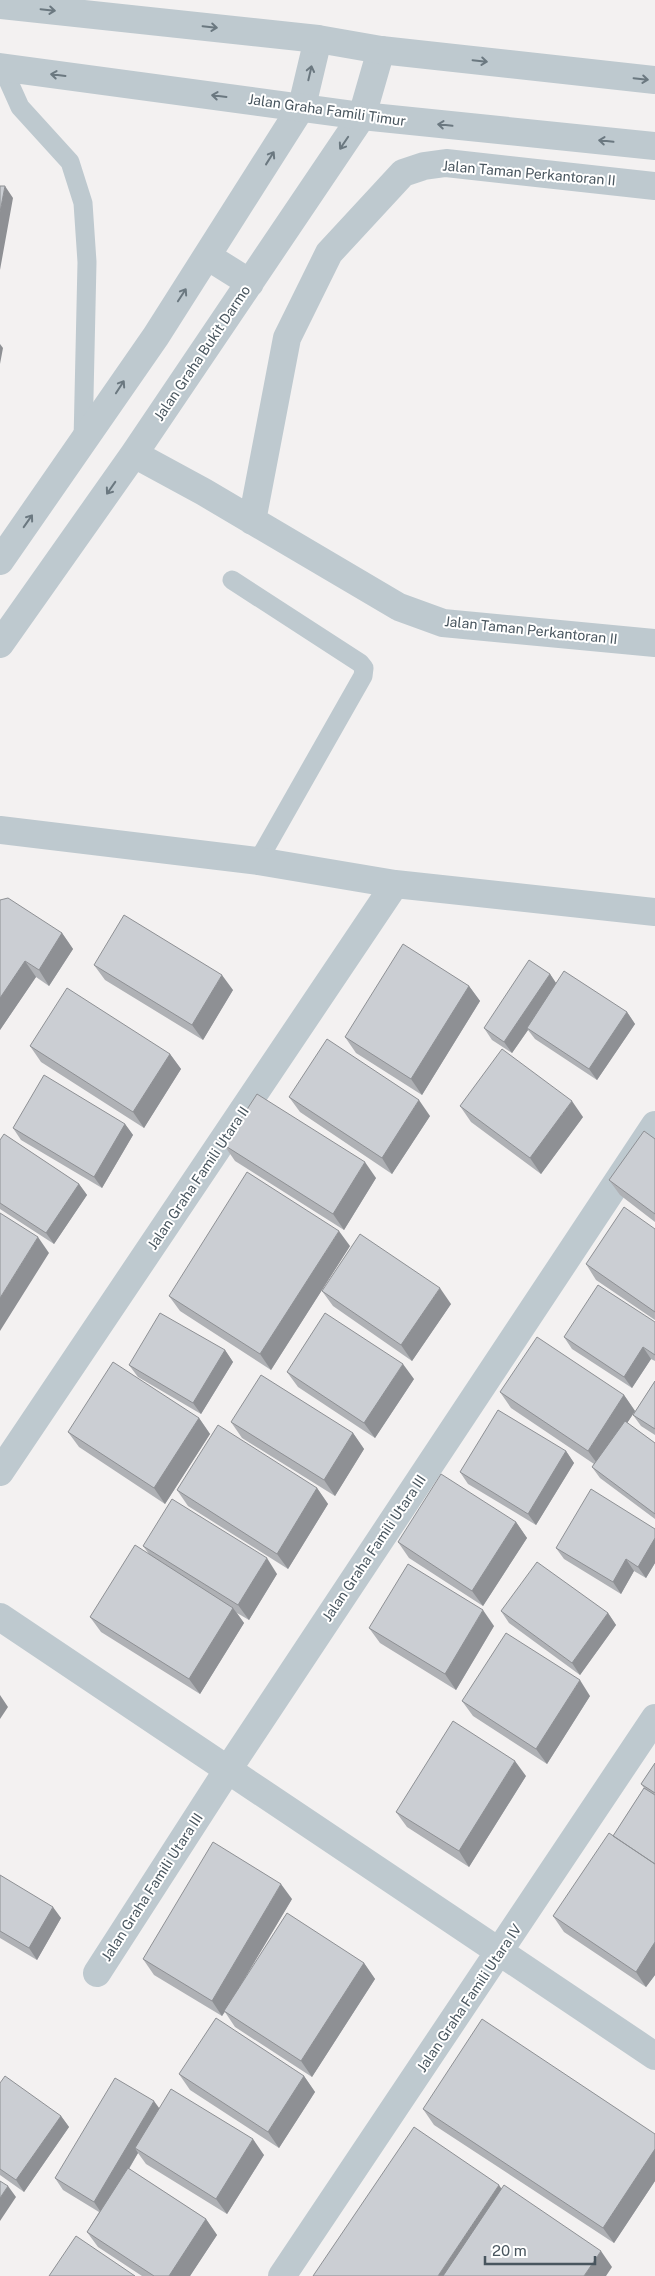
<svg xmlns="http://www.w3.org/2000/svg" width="655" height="2276" viewBox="0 0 655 2276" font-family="'Public Sans',sans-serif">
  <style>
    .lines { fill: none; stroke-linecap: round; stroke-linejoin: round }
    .service { stroke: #bec9cf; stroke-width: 19 }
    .minor { stroke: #bec9cf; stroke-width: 28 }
    .tertiary { stroke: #bec9cf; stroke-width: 28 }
    .wall { fill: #afb1b5 }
    .shaded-wall { fill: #8e9094 }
    .building { fill: #cbced3; stroke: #8e9094 }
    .oneway { stroke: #6b7880 }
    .labels { text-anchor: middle; stroke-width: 4; stroke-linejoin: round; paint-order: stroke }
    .street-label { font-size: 14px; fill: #48555e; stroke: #fff }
  </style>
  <rect width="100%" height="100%" fill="#f3f1f1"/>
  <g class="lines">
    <path class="service" d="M2 67 20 107 70 162 83 203 87 262 83 441
      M232 580 360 663 364 668 363 676 258 861"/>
    <path class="minor" d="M207 256 250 283
      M134 454 204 492 399 607 443 623 655 643
      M252 521 287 338 329 253 403 173 424 166 446 163 655 186
      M0 561 156 336 302 106 318 39
      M0 644 134 454 362 116 381 50
      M0 830 258 861 395 884 655 912
      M0 1472 395 884
      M0 1617 655 2056
      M97 1973 227 1771 655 1125
      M282 2276 655 1718"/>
    <path class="tertiary" d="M0 5 318 39 381 50 655 80
      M0 67 362 116 655 146"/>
  </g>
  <path class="wall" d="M0 900 62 933 73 949 49 986 36 977 0 1030Z
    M94 965 233 990 203 1040 105 980Z
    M550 974 556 983 627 1012 635 1024 597 1080 535 1039 528 1030 512 1053 492 1040 484 1028Z
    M469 986 480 1001 422 1095 356 1053 345 1037Z
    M30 1046 170 1054 181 1069 144 1128 41 1062Z
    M289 1097 430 1116 392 1174 300 1112Z
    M460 1106 583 1117 541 1174 471 1122Z
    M125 1124 133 1135 102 1188 21 1140 13 1128Z
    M655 1139V1222L620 1195 609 1180Z
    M0 1140 79 1184 87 1195 54 1244 0 1209Z
    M224 1145 376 1178 344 1230 235 1161Z
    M655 1229V1320L596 1280 586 1264Z
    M350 1246 271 1370 180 1311 169 1296Z
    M322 1291 451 1304 412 1361 333 1306Z
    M655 1322V1361L651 1359 632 1388 572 1349 564 1337Z
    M225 1350 233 1362 201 1414 138 1377 129 1365Z
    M287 1372 414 1379 375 1438 298 1387Z
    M655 1381V1435L641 1426 633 1415Z
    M500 1392 624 1395 635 1411 627 1423 655 1443V1519L600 1478 592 1467 594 1464 511 1408Z
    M199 1418 210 1434 165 1504 79 1447 68 1432Z
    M231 1422 353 1433 364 1449 335 1496 242 1438Z
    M566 1451 574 1463 536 1525 468 1484 460 1472Z
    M317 1488 328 1504 288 1569 188 1506 177 1490Z
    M516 1522 527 1538 483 1606 409 1558 398 1542Z
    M655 1529V1563L646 1578 634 1571 621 1594 564 1559 556 1548Z
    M143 1546 277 1574 249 1620 237 1613 244 1623 200 1694 101 1632 90 1617 149 1554Z
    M501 1611 608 1613 616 1625 580 1675 509 1623Z
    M494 1626 456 1690 380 1643 369 1628Z
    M590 1696 547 1764 473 1716 462 1701Z
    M655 1763V1975L646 1987 564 1932 553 1916 613 1836 644 1788 641 1784Z
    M526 1776 469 1867 407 1827 396 1812Z
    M0 1875 61 1918 37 1960 0 1938Z
    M292 1899 241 1985 364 1963 375 1979 312 2077 235 2027 225 2012 222 2016 154 1975 143 1959Z
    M179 2074 304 2076 315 2092 279 2148 190 2090Z
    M0 2083 61 2116 69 2127 24 2192 0 2175Z
    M160 2108 264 2155 227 2214 146 2164 138 2153 129 2169 206 2219 217 2235 190 2276H142L98 2247 87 2232 99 2212 63 2190 55 2178Z
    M423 2109 655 2134V2181L614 2243 434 2125Z"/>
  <path class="shaded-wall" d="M5 186 13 198 0 270V212Z
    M0 344 3 348 0 364Z
    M62 933 73 949 49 986 39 970Z
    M25 961 36 977 0 1030V998Z
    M550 974 558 986 527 1028 528 1030 512 1053 504 1042Z
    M222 975 233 990 203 1040 192 1025Z
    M469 986 480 1001 422 1095 411 1079Z
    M627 1012 635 1024 597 1080 589 1069Z
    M170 1054 181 1069 144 1128 133 1112Z
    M419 1100 430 1116 392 1174 382 1158Z
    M572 1101 583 1117 541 1174 530 1158Z
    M125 1124 133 1135 102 1188 94 1177Z
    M365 1162 376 1178 344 1230 333 1214Z
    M79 1184 87 1195 54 1244 46 1233Z
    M339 1231 350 1246 271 1370 260 1354Z
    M38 1237 49 1253 0 1331V1298Z
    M440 1288 451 1304 412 1361 401 1345Z
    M643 1347 651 1359 632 1388 624 1377Z
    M225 1350 233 1362 201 1414 193 1403Z
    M403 1364 414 1379 375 1438 364 1423Z
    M624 1395 635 1411 599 1466 588 1451Z
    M199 1418 210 1434 165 1504 154 1488Z
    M353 1433 364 1449 335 1496 324 1480Z
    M566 1451 574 1463 536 1525 528 1514Z
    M317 1488 328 1504 288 1569 277 1554Z
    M516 1522 527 1538 483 1606 472 1591Z
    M655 1538V1563L646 1578 638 1567Z
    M267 1558 277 1574 249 1620 238 1605Z
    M626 1559 634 1571 621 1594 613 1582Z
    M233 1608 244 1623 200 1694 189 1679Z
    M483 1610 494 1626 456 1690 445 1674Z
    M608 1613 616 1625 580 1675 572 1663Z
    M580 1680 590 1696 547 1764 536 1749Z
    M0 1695 8 1707 0 1719Z
    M515 1761 526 1776 469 1867 459 1851Z
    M281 1884 292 1899 222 2016 212 2001Z
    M53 1907 61 1918 37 1960 29 1948Z
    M655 1942V1975L646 1987 636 1972Z
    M364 1963 375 1979 312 2077 301 2061Z
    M304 2076 315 2092 279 2148 268 2132Z
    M154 2101 162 2112 135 2148 138 2153 102 2214 94 2202Z
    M61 2116 69 2127 24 2192 16 2180Z
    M253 2139 264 2155 227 2214 216 2199Z
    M655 2149V2181L614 2243 603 2228Z
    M499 2185 510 2201 459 2276H438Z
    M8 2186 16 2197 0 2221V2198Z
    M206 2219 217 2235 190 2276H169Z
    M601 2251 612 2267 606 2276H584Z"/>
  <path class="building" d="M0 186H5L0 212Z
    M8 898 62 933 39 970 25 961 0 998V900Z
    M124 915 222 975 192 1025 94 965Z
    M403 944 469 986 411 1079 345 1037Z
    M529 960 550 974 504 1042 484 1028Z
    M564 971 627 1012 589 1069 527 1028Z
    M67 988 170 1054 133 1112 30 1046Z
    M327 1039 419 1100 382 1158 289 1097Z
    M502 1049 572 1101 530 1158 460 1106Z
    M44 1075 125 1124 94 1177 13 1128Z
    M257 1094 365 1162 333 1214 224 1145Z
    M644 1131 655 1139V1214L609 1180Z
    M4 1134 79 1184 46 1233 0 1203V1140Z
    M247 1172 339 1231 260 1354 169 1296Z
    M624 1207 655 1229V1312L586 1264Z
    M0 1213 38 1237 0 1298Z
    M360 1234 440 1288 401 1345 322 1291Z
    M598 1285 655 1322V1355L643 1347 624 1377 564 1337Z
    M160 1313 225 1350 193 1403 129 1365Z
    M325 1313 403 1364 364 1423 287 1372Z
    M537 1337 624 1395 588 1451 500 1392Z
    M113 1362 199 1418 154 1488 68 1432Z
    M261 1375 353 1433 324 1480 231 1422Z
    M655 1381V1429L633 1415Z
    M498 1410 566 1451 528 1514 460 1472Z
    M625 1421 655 1443V1514L592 1467Z
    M218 1425 317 1488 277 1554 177 1490Z
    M441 1474 516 1522 472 1591 398 1542Z
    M591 1489 655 1529V1538L638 1567 626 1559 613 1582 556 1548Z
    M172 1499 267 1558 238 1605 143 1546Z
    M135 1545 233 1608 189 1679 90 1617Z
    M537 1562 608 1613 572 1663 501 1611Z
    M408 1564 483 1610 445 1674 369 1628Z
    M506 1633 580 1680 536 1749 462 1701Z
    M453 1721 515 1761 459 1851 396 1812Z
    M655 1763V1793L641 1784Z
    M644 1788 655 1795V1864L613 1836Z
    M609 1833 655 1864V1942L636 1972 553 1916Z
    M213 1842 281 1884 212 2001 143 1959Z
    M0 1875 53 1907 29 1948 0 1931Z
    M287 1913 364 1963 301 2061 224 2011Z
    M216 2018 304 2076 268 2132 179 2074Z
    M482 2019 655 2134V2149L603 2228 423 2109Z
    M5 2076 61 2116 16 2180 0 2169V2083Z
    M115 2078 154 2101 94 2202 55 2178Z
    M171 2089 253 2139 216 2199 135 2148Z
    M414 2127 499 2185 438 2276H313Z
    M128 2168 206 2219 169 2276H154L87 2232Z
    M0 2181 8 2186 0 2198Z
    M504 2185 601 2251 584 2276H443Z
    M76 2236 135 2276H49Z"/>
  <defs><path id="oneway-shaft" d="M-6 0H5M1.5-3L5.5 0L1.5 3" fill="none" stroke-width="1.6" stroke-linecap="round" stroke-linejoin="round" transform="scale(1.25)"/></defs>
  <g class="oneway">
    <use href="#oneway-shaft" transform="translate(48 10) rotate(6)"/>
    <use href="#oneway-shaft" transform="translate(210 27) rotate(6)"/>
    <use href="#oneway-shaft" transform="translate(480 61) rotate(6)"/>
    <use href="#oneway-shaft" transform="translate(310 73) rotate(-77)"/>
    <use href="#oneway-shaft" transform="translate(58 75) rotate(-173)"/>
    <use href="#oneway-shaft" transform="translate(641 79) rotate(6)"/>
    <use href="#oneway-shaft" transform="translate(219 96) rotate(-173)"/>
    <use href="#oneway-shaft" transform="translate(445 125) rotate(-174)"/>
    <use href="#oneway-shaft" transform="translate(606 141) rotate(-174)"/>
    <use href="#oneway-shaft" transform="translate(344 143) rotate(124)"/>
    <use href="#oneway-shaft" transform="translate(270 158) rotate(-58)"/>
    <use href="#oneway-shaft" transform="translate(182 295) rotate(-57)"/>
    <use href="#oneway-shaft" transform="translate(120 387) rotate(-57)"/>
    <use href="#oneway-shaft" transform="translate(111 488) rotate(125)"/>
    <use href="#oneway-shaft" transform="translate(28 521) rotate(-55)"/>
  </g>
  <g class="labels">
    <g class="street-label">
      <text transform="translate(327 110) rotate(8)" y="5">Jalan Graha Famili Timur</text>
      <text transform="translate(529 173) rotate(5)" y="5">Jalan Taman Perkantoran II</text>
      <text transform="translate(202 353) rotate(-56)" y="5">Jalan Graha Bukit Darmo</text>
      <text transform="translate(531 630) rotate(6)" y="5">Jalan Taman Perkantoran II</text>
      <text transform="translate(198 1178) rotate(-56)" y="5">Jalan Graha Famili Utara II</text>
      <text transform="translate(374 1548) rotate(-56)" y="5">Jalan Graha Famili Utara III</text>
      <text transform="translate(152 1887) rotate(-57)" y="5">Jalan Graha Famili Utara III</text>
      <text transform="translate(469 1998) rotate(-56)" y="5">Jalan Graha Famili Utara IV</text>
    </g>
  </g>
  <path d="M485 2256v8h110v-8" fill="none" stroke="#48555e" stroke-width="2.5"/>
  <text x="492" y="2256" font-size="15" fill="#48555e" stroke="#ffffff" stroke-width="4" paint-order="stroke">20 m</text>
</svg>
